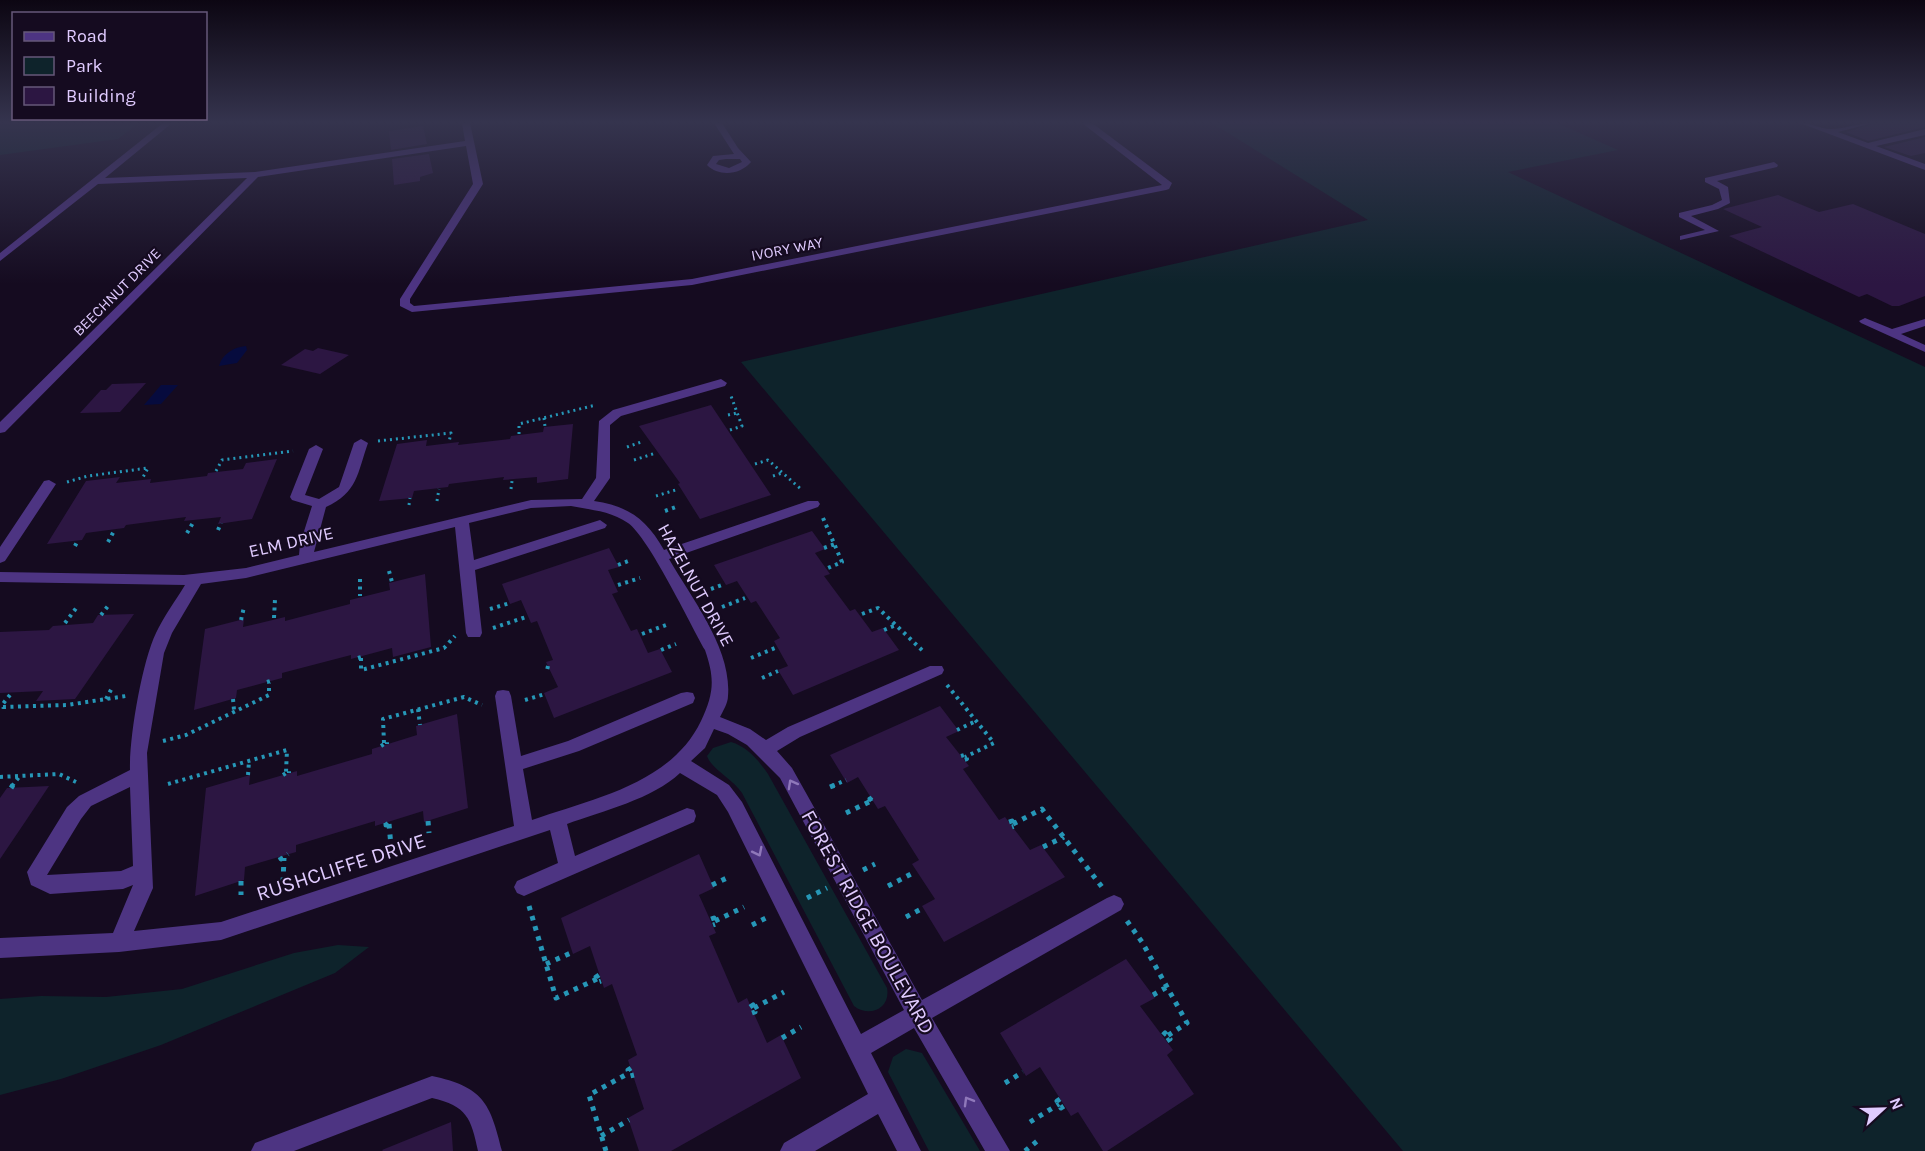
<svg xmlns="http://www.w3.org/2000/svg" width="1925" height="1151" viewBox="0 0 1925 1151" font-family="Karla,sans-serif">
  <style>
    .green { fill: #0e232b }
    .water { fill: #060b3e }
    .building { fill: #2c1642 }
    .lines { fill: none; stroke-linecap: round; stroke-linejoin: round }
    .path-far2 { stroke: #2697b7; stroke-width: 3; stroke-dasharray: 2 4; stroke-linecap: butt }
    .path-far1 { stroke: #2697b7; stroke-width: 4; stroke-dasharray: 3 4.5; stroke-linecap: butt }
    .path { stroke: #2697b7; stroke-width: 5; stroke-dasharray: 4.5 6; stroke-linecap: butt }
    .minor { fill: #4d3482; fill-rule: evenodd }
    .oneway { stroke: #8f78ba }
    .labels { text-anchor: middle; stroke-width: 4.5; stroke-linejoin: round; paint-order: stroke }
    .far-street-label { font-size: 15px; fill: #e0cbff; stroke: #150b20 }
    .street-label { font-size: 18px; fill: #e0cbff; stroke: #150b20 }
    .near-street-label { font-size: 21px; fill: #e0cbff; stroke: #150b20 }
  </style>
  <rect width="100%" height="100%" fill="#150b20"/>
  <path class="green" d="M0 123H139L118 139 0 155Z
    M1212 123H1557L1618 150 1508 172 1925 367V1151H1403L741 362 1368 220Z
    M731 742C748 747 758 760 768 774L887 988C891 1009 869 1018 854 1006L742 793C732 778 712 770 707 756L713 748Z
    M338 945 369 947 335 973 161 1045 61 1079 0 1095V999L41 996 106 997 182 989 294 953Z
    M906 1049 922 1053 980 1151H929L888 1072 893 1057Z"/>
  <path class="water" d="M246 346 247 350 237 363 219 366C222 354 234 347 246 346Z
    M161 385H178L161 404 144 405Z"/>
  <path class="building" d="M1875 123H1925V127L1868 141 1846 132Z
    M423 126 427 144 391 150 389 131Z
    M1925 137V153L1911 156 1884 147Z
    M429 154 433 173 420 177V181L394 185 392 159Z
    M1778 195 1819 212 1853 204 1925 234V296L1899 306H1892L1867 294 1859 297 1729 236 1762 227 1723 209Z
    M318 348 349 355 320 374 281 365 305 349 313 351Z
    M146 383 120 412 80 413 101 390H106L112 384Z
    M711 405 771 495 700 519 678 484 680 483 639 426Z
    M573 424 568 479 537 483V477L503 480 504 477 449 484 448 487 414 491 412 498 379 501 397 444 427 440 426 446 459 442 458 445 510 439 511 436 543 432 544 427Z
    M277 459 252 519 218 524 221 517 184 521 186 517 126 525 124 528 86 533 82 540 47 544 86 481 120 477 116 483 151 479 150 483 207 476 208 473 243 469 246 463Z
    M812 531 825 549 815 553 830 574 824 576 850 611 855 609 872 632 883 628 899 650 793 695 778 670 788 666 774 641 780 638 756 601 751 603 737 581 726 585 714 565Z
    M609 548 619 567 608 570 618 592 612 594 631 631 637 629 648 653 660 649 672 672 554 718 544 693 558 687 546 662 553 660 537 621 531 623 521 600 510 604 502 584Z
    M425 574 431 647 393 657 392 648 351 659V655L282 673V678L237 690 236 698 194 710 205 629 244 619 243 627 285 617V621L350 604V600L390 590 389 583Z
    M134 614 75 699 36 701 43 691 0 693V632L49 630 53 626 93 623 98 615Z
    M940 706 959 731 946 737 969 766 963 769 999 820 1005 817 1030 850 1041 845 1065 877 944 942 922 906 935 899 912 864 919 860 885 806 878 809 858 777 847 783 830 755Z
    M457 714 468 808 424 822 423 811 375 826V821L296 845V852L245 867 244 880 195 896 206 788 250 775 249 785 297 771V776L372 754V749L417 735 416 726Z
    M49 786 25 822 0 859V798L7 788Z
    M699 854 714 888 699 895 716 933 709 936 738 1003 747 998 767 1043 781 1035 801 1078 671 1151H639L628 1118 644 1109 628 1060 637 1055 612 984 604 988 590 946 573 954 561 918Z
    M1126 959 1155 998 1140 1006 1173 1050 1167 1055 1194 1094 1107 1151H1103L1078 1112 1071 1116 1040 1067 1026 1076 1000 1033Z
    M451 1122 453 1151H383L382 1150Z"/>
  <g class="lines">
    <path class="path-far2" d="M728 415 737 413
      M544 418 545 427
      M730 430 742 426 731 396
      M519 434V424L596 405
      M378 441 451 433 449 442
      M627 447 641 442
      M634 460 656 453
      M755 464 768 460 802 490
      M216 471 222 460 293 451
      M773 476 782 473
      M67 482 88 476 148 468 142 479
      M511 489 512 481
      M656 496 679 489
      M437 501 439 489
      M409 505 410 498"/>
    <path class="path-far1" d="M665 511 679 506
      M823 518 842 562 828 568
      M218 530 221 523
      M187 533 194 521
      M108 542 114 531
      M75 546 78 540
      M824 548 835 544
      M618 565 631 560
      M389 571 392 582
      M360 579V596
      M618 585 640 578
      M711 589 725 584
      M722 607 745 598
      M490 609 510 603
      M862 614 878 608 925 653
      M101 615 108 606
      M274 618 275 599
      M241 620 244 607
      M65 623 77 607
      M493 628 526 617
      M884 630 896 625
      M642 634 666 625
      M661 650 676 644
      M358 658 364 656
      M361 658V670L444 648 455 636
      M751 658 775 648
      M548 666 547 670 550 669
      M762 678 778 671
      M267 682 273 680
      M947 685 994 743 965 757
      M10 695 2 705 3 707 67 705 126 696
      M106 699 112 688
      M233 699 234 710
      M525 700 545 694
      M418 709 420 725
      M957 730 976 721
      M163 741 186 735 269 695V683
      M384 743 383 719 464 697 482 705
      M381 746 387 742V744
      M961 756 964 755 967 759 964 760
      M248 775 249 761
      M283 775 289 771V773
      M0 777 59 774 76 782
      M168 784 287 750 286 772
      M12 786 19 777
      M832 786 846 780"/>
    <path class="path" d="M830 787 835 785
      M11 788 13 785
      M872 798 870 799 875 803
      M846 813 871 801
      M428 821 429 833
      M1009 822 1012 821 1015 826 1012 827
      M386 823V825L393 821
      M389 824 391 846
      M1013 824 1042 809 1102 887
      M1043 847 1064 837
      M280 857 281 859 288 854
      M863 870 875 864
      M241 881V895
      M283 882 284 858
      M712 885 729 877
      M888 886 915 872
      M807 898 827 888
      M529 906 556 998 597 979
      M906 917 923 908
      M711 919 714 918 716 924 713 925
      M715 921 744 907
      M1127 921 1142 942 1187 1023 1167 1036
      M752 925 768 917
      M546 964 573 952
      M599 975 596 977 598 982 601 981
      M1153 995 1167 987
      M750 1007 753 1005 755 1012 752 1013
      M754 1008 784 992
      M1163 1035 1165 1033 1170 1039 1167 1041
      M782 1038 801 1027
      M631 1068 628 1070 630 1076 634 1075
      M1005 1083 1023 1072
      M1060 1099 1057 1101 1061 1108 1064 1106
      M1030 1122 1059 1104
      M601 1136 629 1120
      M606 1151 589 1095 629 1073
      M1025 1151 1041 1138"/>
    <path class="minor" d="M163 123H172L105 178 255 172 465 141 462 123H470L483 184 410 299V303L414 306 692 279 1162 185 1082 123H1092L1172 183 1169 189 1166 190 692 285 412 312 400 306V299L473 184 466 146 258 177 5 432 0 433V422L247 178 98 184 0 261V253Z
      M714 123H722L738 148 751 162C740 175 719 177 707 165L713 156 734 154ZM726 159H740L742 162 729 168 716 164 719 160Z
      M1800 123C1811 123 1819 128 1829 129 1839 130 1859 123 1873 123L1838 132 1868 143 1925 129V135L1876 146 1925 164V170Z
      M1774 162 1778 165 1777 167 1717 181 1728 187 1730 203 1718 209 1691 216 1719 231 1680 240V236L1705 230 1679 217V213L1712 205 1722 200 1719 189 1705 182V178Z
      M1865 318 1892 329 1925 319V326L1901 334 1925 345V352L1861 323 1859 321Z
      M721 379 727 383 725 386 621 416 610 425V478L594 501C629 506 647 520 664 550L808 501H818L820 504 818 507 669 559C692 599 732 649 728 696 728 703 723 711 720 717L750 729 766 740 788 727 930 666H942L944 670 942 674 800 737 777 751 792 768 922 1000 1107 898 1114 895 1121 898 1124 904 1121 910 932 1018 1010 1151H985L914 1028 871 1053 921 1151H897L878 1114 815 1151H780L784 1143 868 1094 728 812 717 795 680 773C653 799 602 811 567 824L575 856 687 808 694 810 696 816 694 822 524 896 517 893 514 887 517 881 558 863 550 830 221 940 119 952 0 958V938L113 933 133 885 123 889 50 894 31 885 27 872 67 807 79 796 130 770C129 738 142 662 156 633 164 616 176 600 185 585L0 582V572L184 575 246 568 299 555 300 544 312 506 292 500 290 497 309 449 316 445 323 449 305 495 319 499 339 487 354 443 361 439 368 443C357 474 358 492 326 507L314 552 531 500 582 499 596 478 599 421 613 410ZM571 506C591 510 611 511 628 523 649 538 690 624 705 650 715 679 714 693 701 721 671 784 592 799 532 820L523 769 579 751 693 703 695 698 693 693 687 692 681 693 568 741 521 756 511 696 509 691 503 690 497 691 495 696 514 826 221 922 134 931 153 888 147 753 164 653 172 633 201 584 246 578 455 527 466 633 468 637H480L482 633 475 570 605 528 607 525 600 520 474 560 469 523 531 508ZM714 729 728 734 747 745 780 778 904 1010 861 1034 742 802 729 785 691 761 705 748ZM130 787 133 866 121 871 47 875 81 819 91 806Z
      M49 480 56 484 5 561 0 563V547L44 481Z
      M432 1076C483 1087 490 1102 502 1151H478C471 1118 467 1106 432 1098L294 1151H251L255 1143Z"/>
  </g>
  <defs><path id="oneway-chevron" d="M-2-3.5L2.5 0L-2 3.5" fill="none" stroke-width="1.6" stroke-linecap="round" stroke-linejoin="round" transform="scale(1.5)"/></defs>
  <g class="oneway">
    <use href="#oneway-chevron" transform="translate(792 784) rotate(-119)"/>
    <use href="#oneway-chevron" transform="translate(758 852) rotate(63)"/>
    <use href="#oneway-chevron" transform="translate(968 1101) rotate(-120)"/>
  </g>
  <linearGradient id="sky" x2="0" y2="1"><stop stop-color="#0c0612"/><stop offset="0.43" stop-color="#35344e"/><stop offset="1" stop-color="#35344e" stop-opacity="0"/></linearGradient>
  <rect width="1925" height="284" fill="url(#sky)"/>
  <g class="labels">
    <g class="far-street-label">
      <text transform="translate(787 249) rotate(-11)" y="5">IVORY WAY</text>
      <text transform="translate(117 292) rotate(-45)" y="5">BEECHNUT DRIVE</text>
    </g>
    <g class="street-label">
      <text transform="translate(291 542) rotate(-13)" y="6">ELM DRIVE</text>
      <text transform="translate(696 585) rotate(61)" y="6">HAZELNUT DRIVE</text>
    </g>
    <g class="near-street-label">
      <text transform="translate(341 867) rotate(-18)" y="7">RUSHCLIFFE DRIVE</text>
      <text transform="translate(868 922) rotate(61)" y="7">FOREST RIDGE BOULEVARD</text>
    </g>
  </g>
  <rect x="12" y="12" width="195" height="108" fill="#150b20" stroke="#665879" stroke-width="1.5"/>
  <rect x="24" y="32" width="30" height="9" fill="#4d3482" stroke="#665879" stroke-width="1.5"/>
  <text x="66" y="42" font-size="18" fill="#e0cbff">Road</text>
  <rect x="24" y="57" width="30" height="18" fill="#0e232b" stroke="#665879" stroke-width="1.5"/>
  <text x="66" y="72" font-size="18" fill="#e0cbff">Park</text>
  <rect x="24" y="87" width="30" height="18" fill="#2c1642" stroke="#665879" stroke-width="1.5"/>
  <text x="66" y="102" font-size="18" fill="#e0cbff">Building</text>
  <g transform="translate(1883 1109) rotate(68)" stroke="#150b20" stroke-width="4.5" paint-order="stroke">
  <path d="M0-4.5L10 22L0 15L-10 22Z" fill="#e0cbff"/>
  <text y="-9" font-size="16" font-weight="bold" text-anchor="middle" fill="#e0cbff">N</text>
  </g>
</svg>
